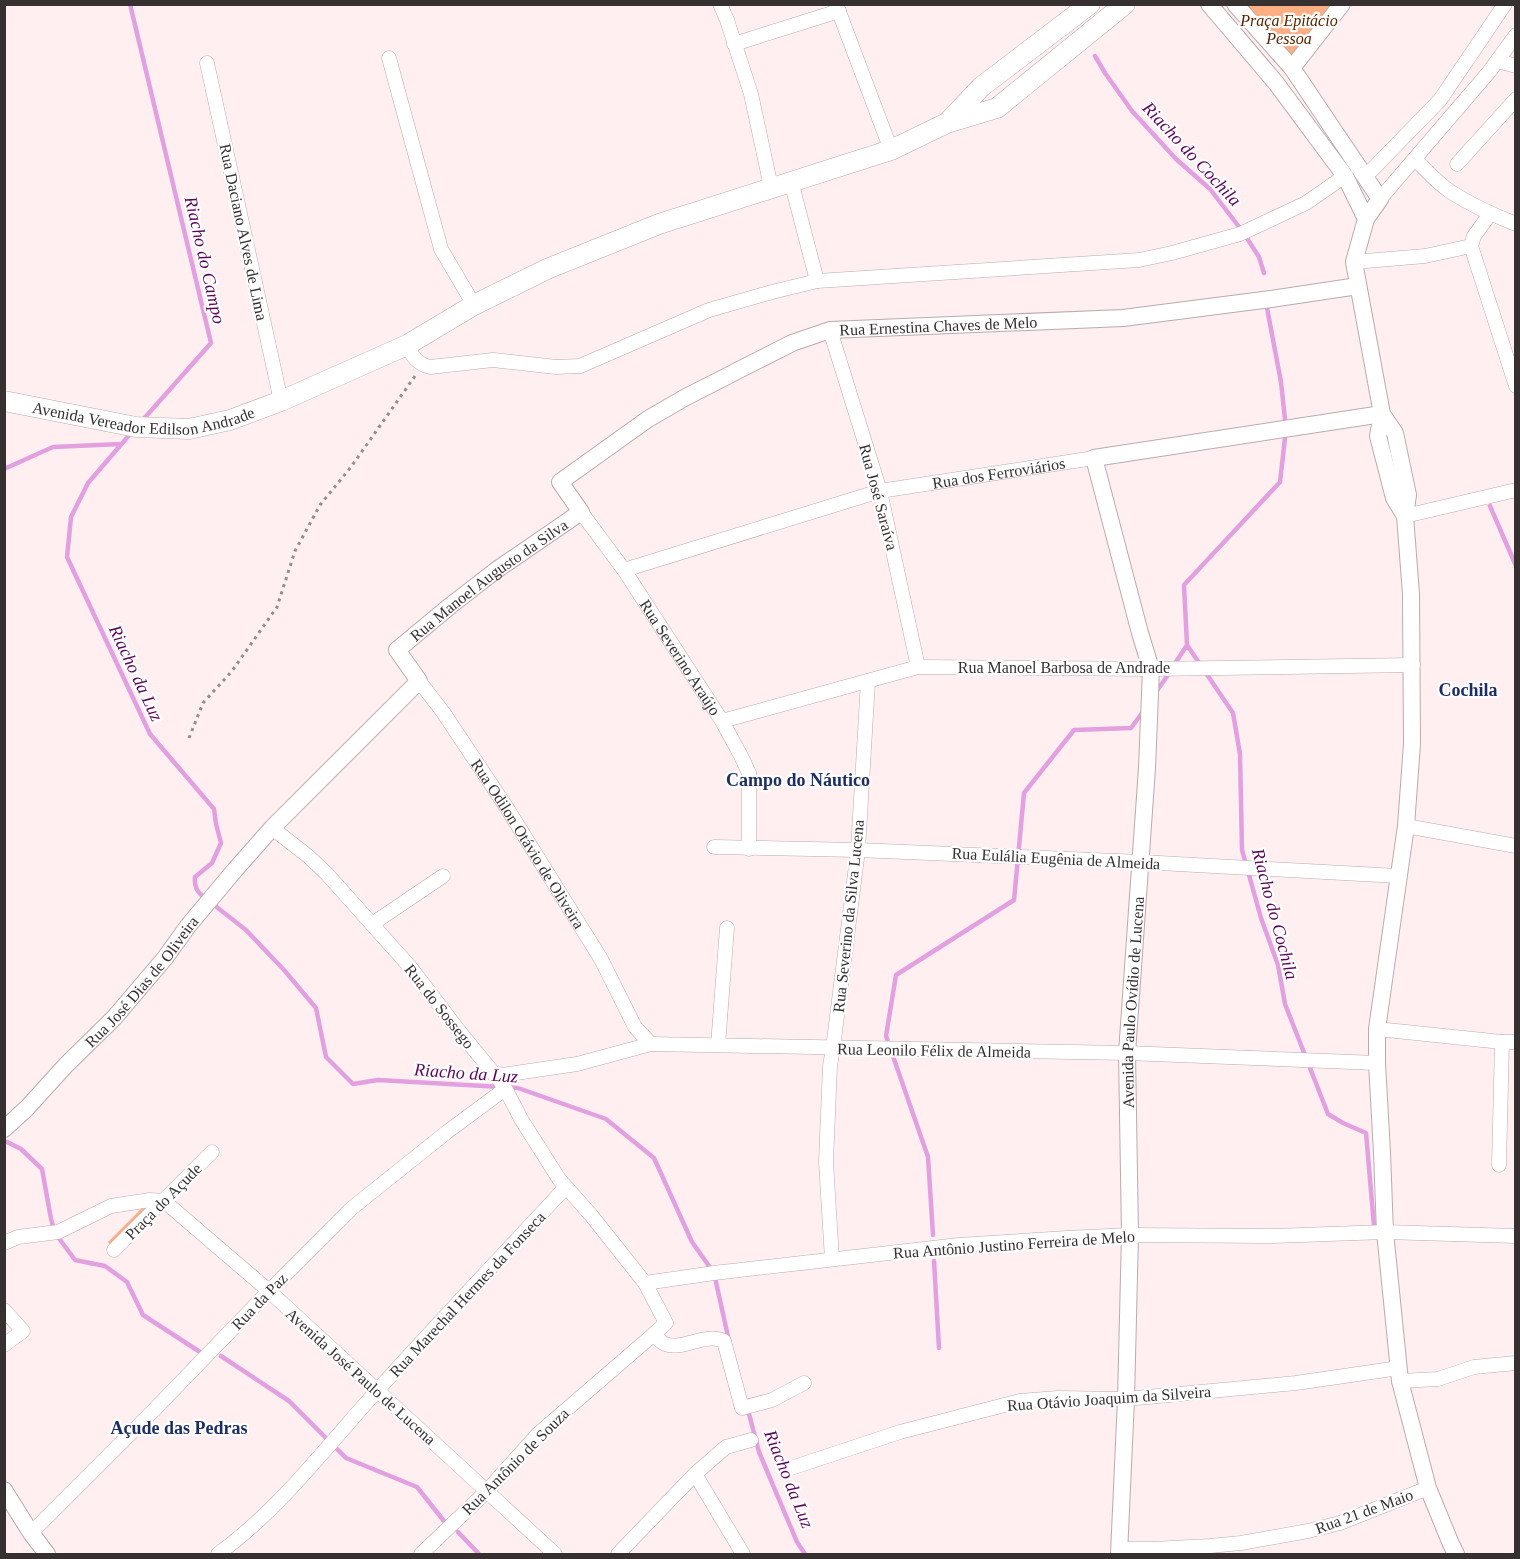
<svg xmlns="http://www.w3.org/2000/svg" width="1520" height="1559" viewBox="0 0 1520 1559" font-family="Georgia,serif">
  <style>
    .green { fill: #feae83 }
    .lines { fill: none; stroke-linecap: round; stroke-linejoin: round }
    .stream { stroke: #e3a0e0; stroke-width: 4.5 }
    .minor-casing { stroke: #baabad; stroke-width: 15 }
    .tertiary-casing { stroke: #baabad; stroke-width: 18 }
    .secondary-casing { stroke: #baabad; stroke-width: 21 }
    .path { stroke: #968b8d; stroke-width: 3; stroke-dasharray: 3 4.5; stroke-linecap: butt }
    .minor { stroke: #fff; stroke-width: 14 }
    .tertiary { stroke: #fff; stroke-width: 16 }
    .secondary { stroke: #fff; stroke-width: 20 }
    .labels { text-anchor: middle; stroke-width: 4.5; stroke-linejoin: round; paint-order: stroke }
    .park-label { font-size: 16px; font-style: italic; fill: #572401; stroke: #fff }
    .street-label { font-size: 16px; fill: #363031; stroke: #fff }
    .water-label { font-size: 18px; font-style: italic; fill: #59065a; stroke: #fff }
    .neighbourhood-label { font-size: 18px; font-weight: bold; fill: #1d2e65; stroke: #fff }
  </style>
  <rect width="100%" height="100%" fill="#ffeff1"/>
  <path class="green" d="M1235 5H1342L1292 68Z
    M150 1200 164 1201 114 1250 108 1242Z"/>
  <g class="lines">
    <path class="stream" d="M130 4 211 343 141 422
      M1095 56 1105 73 1132 111 1176 159 1210 189 1243 232 1259 257 1264 273
      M1267 308 1281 382 1286 429 1280 482 1184 585 1187 645 1233 713 1240 754 1242 850 1261 918 1278 965 1285 1004 1328 1114 1343 1123 1366 1133 1374 1226
      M131 433 88 483 71 517 67 557 150 734 214 809 216 824 221 843 212 863 195 877C194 887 197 892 205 898
      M4 469 53 447 121 444
      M1490 506 1516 566
      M1174 665 1187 645
      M1156 692 1170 672
      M214 905 246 930 284 970 316 1008 326 1057 353 1084 378 1080 518 1088 606 1119 654 1158 692 1242 714 1273 729 1341
      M7 1142 21 1149 42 1169 51 1219 55 1233 75 1260 105 1266 127 1282 143 1315 200 1352
      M933 1235 928 1157 886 1036 896 975 1014 900 1024 793 1074 730 1131 728 1145 709
      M934 1261 939 1348
      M221 1356 289 1401 346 1458 417 1487 444 1521
      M748 1410 759 1452 797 1542 805 1554
      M458 1532 479 1554"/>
    <g class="minor-casing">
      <g id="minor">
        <path d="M720 4 727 20 751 94 771 187"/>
        <path d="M836 4 891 150"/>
        <path d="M734 44 839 11"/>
        <path d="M389 58 441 249 474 305"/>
        <path d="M1498 61 1516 66"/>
        <path d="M207 63 281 401"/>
        <path d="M1415 159C1426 170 1437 183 1451 192 1471 205 1493 215 1516 224"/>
        <path d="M1457 164 1516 99"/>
        <path d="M1365 177 1440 100 1505 4"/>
        <path d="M791 181 817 281"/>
        <path d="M1380 199 1489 72 1516 35"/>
        <path d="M1490 214 1474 236 1471 246 1516 386"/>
        <path d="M1354 262 1425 256 1471 246"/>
        <path d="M830 330 880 491 918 667"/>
        <path d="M407 345C412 356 417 364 430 367L493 360 556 367 580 366 709 310 772 292 817 281 1139 260 1172 253 1240 234 1306 203 1345 176"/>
        <path id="s1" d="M581 512 624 570 722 721 741 756 749 773V849"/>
        <path d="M1405 516 1516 490"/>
        <path id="s2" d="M624 570 880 491 1094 458"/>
        <path id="s3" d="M419 681 443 712 505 805 601 959 635 1027 651 1044"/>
        <path d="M722 721 918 667 1151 669 1413 665"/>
        <path d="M1406 826 1516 846"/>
        <path d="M272 828 308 856 327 874 411 968 459 1031 504 1086 521 1119 559 1179 591 1215 645 1283 666 1323 654 1334 538 1434 487 1491 421 1554"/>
        <path d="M714 847 858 850 1141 862 1398 876"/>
        <path d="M372 924 443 876"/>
        <path d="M1377 1029 1502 1042H1516"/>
        <path d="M718 1045 727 928"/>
        <path d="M495 1076 577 1064 651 1044 1127 1053 1377 1063"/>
        <path d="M1499 1165 1502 1042"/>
        <path d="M4 1243 18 1237 58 1232 111 1206 150 1200 164 1201 269 1291 555 1554"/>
        <path d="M114 1250 212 1152"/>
        <path d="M832 1259 826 1162 830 1066 833 1048 858 850 868 681"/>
        <path d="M645 1283 714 1273 959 1245 1067 1238 1130 1235 1273 1236 1385 1232 1516 1236"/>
        <path d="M4 1310 23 1331 4 1345"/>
        <path d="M654 1334C657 1338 661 1342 665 1344 682 1351 705 1332 724 1341L742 1408 772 1400 804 1383"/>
        <path d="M1400 1381 1438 1379 1474 1367 1516 1363"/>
        <path d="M791 1468 900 1432 1020 1401 1058 1398 1126 1399 1296 1383 1399 1368"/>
        <path d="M695 1474 743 1554"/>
        <path d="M31 1533 154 1410 269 1291 352 1208 447 1132 505 1089"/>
        <path d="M1120 1549H1152L1210 1546 1241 1543 1308 1531 1340 1523 1428 1488"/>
        <path d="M218 1554C279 1510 326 1447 376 1392 438 1323 502 1256 565 1188"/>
        <path d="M618 1554 695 1474 726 1447 751 1440"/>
      </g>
    </g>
    <g class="tertiary-casing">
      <g id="tertiary">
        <path d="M1209 4 1276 83 1345 176 1366 219"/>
        <path d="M1235 4 1292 68 1380 199 1366 219 1354 262 1382 414 1378 436 1394 498 1405 516 1411 594 1412 744 1406 826 1377 1029V1063L1382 1153 1385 1232 1400 1381 1428 1488 1451 1544 1456 1554"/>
        <path d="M1292 68 1342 4"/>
        <path d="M1382 414 1395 433 1408 495 1405 516"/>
        <path id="s4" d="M4 1129 27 1108 66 1065 114 1018 165 958 188 926 234 871 272 828 419 681 397 650 450 606 495 571 581 512 560 482 648 419 686 397 792 343 830 330 1123 318 1271 299 1358 286"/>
        <path d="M4 1490 31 1533 47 1554"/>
        <path id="s5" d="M1119 1554 1126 1399 1130 1235 1127 1053 1147 768 1151 669 1140 633 1094 458 1382 414"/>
      </g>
    </g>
    <g class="secondary-casing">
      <g id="secondary">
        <path d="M949 121 981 87 1090 4"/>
        <path id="s6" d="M4 401 136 427 189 429 230 420 281 401 407 345 474 305 547 269 659 224 891 150 947 123 997 108 1125 4"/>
      </g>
    </g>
    <path class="path" d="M189 738 203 703 232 671 277 607 295 551 320 505 351 467 415 376"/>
    <use href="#minor" class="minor"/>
    <use href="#tertiary" class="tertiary"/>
    <use href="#secondary" class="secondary"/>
  </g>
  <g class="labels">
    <g class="park-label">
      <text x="1289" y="26">Praça Epitácio<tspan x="1289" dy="18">Pessoa</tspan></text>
    </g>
    <g class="street-label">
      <text transform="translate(244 232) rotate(78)" y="6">Rua Daciano Alves de Lima</text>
      <text dy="6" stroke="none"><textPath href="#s4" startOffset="1336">Rua Ernestina Chaves de Melo</textPath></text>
      <text dy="6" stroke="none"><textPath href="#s6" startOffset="142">Avenida Vereador Edilson Andrade</textPath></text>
      <text dy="6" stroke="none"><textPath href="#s2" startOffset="388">Rua dos Ferroviários</textPath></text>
      <text transform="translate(879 497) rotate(75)" y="6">Rua José Saraíva</text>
      <text dy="6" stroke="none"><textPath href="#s4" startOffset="765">Rua Manoel Augusto da Silva</textPath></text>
      <text dy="6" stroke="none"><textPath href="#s1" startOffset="176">Rua Severino Araújo</textPath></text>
      <text x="1064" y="673">Rua Manoel Barbosa de Andrade</text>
      <text dy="6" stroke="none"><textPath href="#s3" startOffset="196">Rua Odilon Otávio de Oliveira</textPath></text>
      <text transform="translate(1056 858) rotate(3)" y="6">Rua Eulália Eugênia de Almeida</text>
      <text transform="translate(848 916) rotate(-84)" y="6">Rua Severino da Silva Lucena</text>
      <text dy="6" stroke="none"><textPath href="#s4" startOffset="202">Rua José Dias de Oliveira</textPath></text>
      <text dy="6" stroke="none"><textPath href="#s5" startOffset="552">Avenida Paulo Ovídio de Lucena</textPath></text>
      <text transform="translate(440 1006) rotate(52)" y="6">Rua do Sossego</text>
      <text transform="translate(934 1050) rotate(1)" y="6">Rua Leonilo Félix de Almeida</text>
      <text transform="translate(163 1201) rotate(-45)" y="6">Praça do Açude</text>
      <text transform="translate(1014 1244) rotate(-4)" y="6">Rua Antônio Justino Ferreira de Melo</text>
      <text transform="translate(467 1294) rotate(-47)" y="6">Rua Marechal Hermes da Fonseca</text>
      <text transform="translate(259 1301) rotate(-46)" y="6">Rua da Paz</text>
      <text transform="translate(361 1376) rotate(42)" y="6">Avenida José Paulo de Lucena</text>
      <text transform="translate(1109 1398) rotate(-4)" y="6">Rua Otávio Joaquim da Silveira</text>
      <text transform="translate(515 1461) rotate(-45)" y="6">Rua Antônio de Souza</text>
      <text transform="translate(1364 1511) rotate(-20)" y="6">Rua 21 de Maio</text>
    </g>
    <g class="water-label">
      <text transform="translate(1192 154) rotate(47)" y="6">Riacho do Cochila</text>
      <text transform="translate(205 260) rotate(77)" y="6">Riacho do Campo</text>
      <text transform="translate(136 673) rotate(65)" y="6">Riacho da Luz</text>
      <text transform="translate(1275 914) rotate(75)" y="6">Riacho do Cochila</text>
      <text transform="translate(466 1073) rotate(4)" y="6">Riacho da Luz</text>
      <text transform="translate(789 1479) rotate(68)" y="6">Riacho da Luz</text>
    </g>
    <g class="neighbourhood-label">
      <text x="1468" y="696">Cochila</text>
      <text x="798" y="786">Campo do Náutico</text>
      <text x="179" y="1434">Açude das Pedras</text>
    </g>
  </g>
  <rect width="1520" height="1559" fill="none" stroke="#363031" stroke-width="12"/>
</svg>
